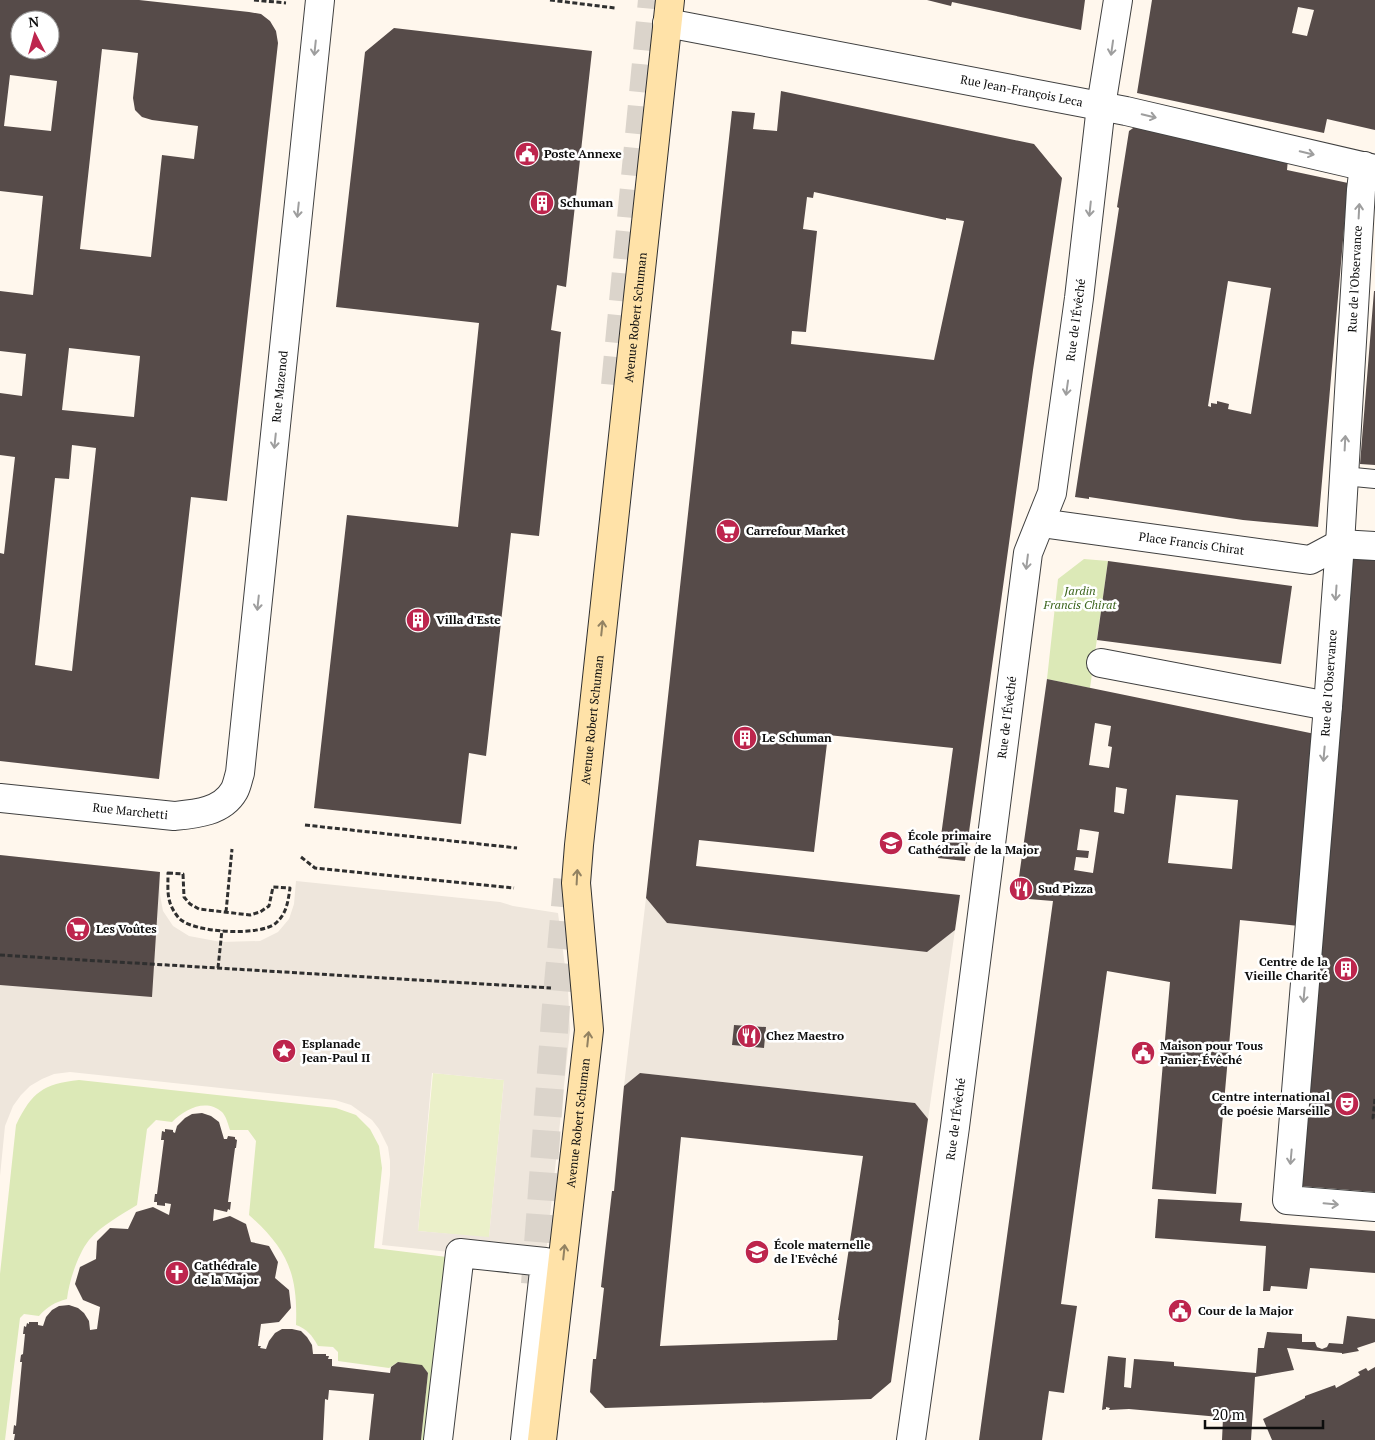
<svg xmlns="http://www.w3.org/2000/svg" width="1375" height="1440" viewBox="0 0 1375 1440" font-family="'PT Serif',serif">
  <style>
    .green { fill: #dce9b7 }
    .pitch { fill: #ebf0c9 }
    .plaza { fill: #eee6dc; fill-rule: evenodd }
    .building { fill: #564b49; fill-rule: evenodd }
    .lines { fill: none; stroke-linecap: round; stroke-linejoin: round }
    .highway-tunnel { stroke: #dbd4cb; stroke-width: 28; stroke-dasharray: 28 14; stroke-linecap: butt }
    .lane-casing { stroke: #404040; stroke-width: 20 }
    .street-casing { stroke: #404040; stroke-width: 30 }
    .secondary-casing { stroke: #2f2f2f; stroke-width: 30 }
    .path { stroke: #2f2f2f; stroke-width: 3; stroke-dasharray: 5 2.5; stroke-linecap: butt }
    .lane { stroke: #fff; stroke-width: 18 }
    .street { stroke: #fff; stroke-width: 28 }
    .secondary { stroke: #ffe2a8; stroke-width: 28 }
    .oneway { stroke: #9e9e9e }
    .oneway2 { stroke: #928262 }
    .labels { text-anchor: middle; stroke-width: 5; stroke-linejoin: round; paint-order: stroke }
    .street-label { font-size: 12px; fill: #0d0d0d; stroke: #fff }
    .poi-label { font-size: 12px; font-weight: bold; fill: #0d0d0d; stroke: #fff; text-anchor: start }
    .park-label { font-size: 12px; font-style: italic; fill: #3c651d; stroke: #fff }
  </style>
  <rect width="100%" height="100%" fill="#fff7ed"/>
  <path class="green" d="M1084 559 1108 561 1090 688 1047 679 1058 579Z
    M79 1080 336 1108 356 1115 370 1129 379 1146 382 1168 374 1248 447 1257 430 1440H421L428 1373 422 1366 398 1362 389 1368 338 1361V1352L333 1347 318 1346C312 1335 307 1329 296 1325 298 1273 287 1249 249 1215L256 1141 248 1130H230C228 1124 226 1116 222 1112 206 1098 185 1109 172 1122L156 1120 147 1129 137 1205C121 1215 102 1225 89 1240 78 1254 69 1281 67 1299 55 1302 47 1307 39 1316L24 1314 20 1318 5 1440H0V1274L16 1125C32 1092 43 1084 79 1080Z"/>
  <path class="pitch" d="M433 1073 504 1080 489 1238 418 1231Z"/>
  <path class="plaza" d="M0 855 160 872V895L163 911 173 926 189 936 221 942 260 941 278 932 289 919 294 904 296 881 500 902 513 906 558 913 568 989 570 1030 545 1262 382 1245 390 1175V1161L388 1147 379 1129 372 1120 351 1105 335 1100 70 1072 54 1074 42 1079 30 1086 21 1095 13 1106 5 1126 0 1176ZM432 1073 504 1080 489 1237 418 1231Z
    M646 898 667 923 927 952 955 930 928 1119 915 1103 640 1073 624 1086ZM734 1025 765 1027 764 1048 732 1045Z"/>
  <path class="building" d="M0 0H139L249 12 261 14 270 21 276 31 278 43 227 501 191 497 159 779 0 761V553L4 554 15 457 0 455V393L22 396 26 354 0 351V291L33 295 43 196 0 191ZM20 20H50V50H20ZM102 49 138 53 133 98 135 110 142 117 152 120 198 126 194 159 162 155 151 257 80 249ZM10 75 57 81 51 131 4 126ZM69 348 140 356 134 417 62 410ZM72 445 96 448 72 671 35 665 55 478 69 479Z
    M927 0H1085L1081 30 952 2 951 6Z
    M1152 0H1375V130L1327 119 1324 133 1137 93ZM1298 7 1314 10 1307 36 1292 33Z
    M394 28 592 51 566 287 557 285 551 330 561 332 539 536 511 533 486 756 469 753 461 824 314 808 347 515 458 527 479 323 336 307 365 52Z
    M781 91 1034 144 1062 178 1033 370 965 861 938 858 953 748 828 735 814 852 699 840 696 866 960 895 955 930 927 952 667 923 646 898 732 111 755 113 753 129 777 131ZM814 192 946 220V218L964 221 934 360 791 344 792 331 806 332 817 231 803 229 807 197 813 198Z
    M1140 123 1288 159 1287 170 1348 183 1318 527 1243 520 1089 497V499L1075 497 1119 208 1117 207 1129 131ZM1228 281 1271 288 1251 414 1228 409 1229 404 1217 401V404L1211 403V407L1208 406Z
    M1374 291H1375V465L1360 464Z
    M1351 559 1375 560V1192L1300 1186Z
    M1108 561 1292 586 1281 664 1097 640Z
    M1047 679 1315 734 1299 926 1240 920 1216 1194 1152 1189 1170 982 1107 971 1061 1304 1077 1306 1064 1393 1049 1391 1042 1440H979L1053 901 1016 898ZM1095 723 1111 726 1108 746 1112 747 1109 768 1089 765ZM1116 787 1127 789 1124 814 1114 812ZM1176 795 1238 800 1232 869 1168 863ZM1080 829 1099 832 1093 873 1074 870 1076 857 1088 858 1089 851 1077 850Z
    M0 855 160 872 152 997 0 985Z
    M734 1025 766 1027 764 1048 732 1045Z
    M640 1073 915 1103 928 1119 891 1382 871 1399 605 1408 590 1392 593 1359H596L604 1288 601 1287 612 1191H614L624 1086ZM681 1137 863 1156 838 1320H839L837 1340 660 1346Z
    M202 1113 211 1116 219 1122 224 1139H227L228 1136 235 1137V1139L237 1140 236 1148H235L228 1202H231L230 1210 228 1209 227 1212 214 1209 213 1221 230 1216 246 1224 251 1242 269 1246 278 1262 275 1278 289 1290 291 1308 279 1322 261 1324 258 1346H261L260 1348 266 1349 269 1341 275 1333 282 1329H292L301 1331 307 1337 312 1345 313 1354H326V1356H329L328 1359H332V1366L390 1373 391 1367 398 1362 422 1365 428 1373 421 1440H369L374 1394 329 1390 328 1400 325 1399 323 1440H14L15 1434H13L14 1425 16 1426 22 1362H20L21 1355 23 1354 25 1334H23L24 1326 26 1327 27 1323 29 1324V1322H38V1325L43 1326 46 1317 52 1310 59 1306 69 1305 78 1308 84 1313 89 1321 90 1330 97 1329 100 1307 83 1300 75 1284 80 1267 96 1259 97 1241 110 1228 128 1229 136 1212 153 1207 169 1215 171 1204 165 1203V1206L157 1205V1202H154L155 1194H157L164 1140H161L162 1131 165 1132V1129L173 1130V1132L175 1133 177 1126 185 1118 192 1114Z
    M1158 1199 1242 1203 1240 1221 1375 1231V1273L1310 1268 1307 1289 1271 1286 1270 1291H1263L1266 1246 1155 1238Z
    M1347 1316 1375 1319V1342L1357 1348 1359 1351 1342 1354V1353L1287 1348 1294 1370 1255 1377 1251 1440H1222L1223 1418 1220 1417 1129 1409 1109 1410 1110 1408 1106 1407V1409L1102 1410 1108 1356 1126 1358 1124 1387 1131 1388 1134 1359 1174 1362V1366L1256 1373 1258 1348H1264L1267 1332 1302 1334V1342H1315L1317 1347 1322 1349 1327 1347 1329 1343 1343 1344Z
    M1375 1367V1440H1272L1263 1419 1305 1398V1396L1335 1385 1336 1388 1360 1375 1358 1372 1366 1368 1368 1371Z"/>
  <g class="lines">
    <path class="highway-tunnel" d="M615 385 652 0
      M535 1284 556 1006 568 873"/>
    <g class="lane-casing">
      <path id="lane" d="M1344 476 1375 479"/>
    </g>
    <g class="street-casing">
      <g id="street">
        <path id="s1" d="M667 23 1126 111 1375 169"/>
        <path d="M1364 166 1361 190 1340 544 1328 706 1287 1200 1375 1207"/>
        <path id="s2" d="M1041 523 1310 560 1340 544 1375 546"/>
        <path d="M1101 663 1328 706"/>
        <path id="s3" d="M0 798 174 816C195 814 222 812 234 791 237 786 238 779 240 773L320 0"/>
        <path d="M438 1440 460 1253 545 1262 525 1440"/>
        <path id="s4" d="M911 1440 955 1127 1028 553 1052 493 1079 298 1101 106 1118 0"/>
      </g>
    </g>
    <g class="secondary-casing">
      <g id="secondary">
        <path id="s5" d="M542 1440 589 1030 576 883 579 845 670 0"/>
      </g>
    </g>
    <path class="path" d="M254 0 286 3
      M550 0 615 8
      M305 825 517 848
      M301 857 315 868 514 888
      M168 873 183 874 184 897 190 904 199 909 250 915 260 912 269 906 273 887 290 888C288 901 287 913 276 923 260 937 190 933 178 917 166 902 168 891 168 873Z
      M226 912 232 849
      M0 955 551 988
      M218 968 222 930
      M1375 1099 1373 1118 1375 1119"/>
    <use href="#lane" class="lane"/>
    <use href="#street" class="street"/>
    <use href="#secondary" class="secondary"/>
  </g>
  <defs><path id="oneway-shaft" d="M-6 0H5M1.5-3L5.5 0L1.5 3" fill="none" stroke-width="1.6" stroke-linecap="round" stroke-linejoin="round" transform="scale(1.25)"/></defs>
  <g class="oneway">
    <use href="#oneway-shaft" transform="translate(315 48) rotate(96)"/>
    <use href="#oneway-shaft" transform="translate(1112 48) rotate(98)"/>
    <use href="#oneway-shaft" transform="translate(1149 116) rotate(13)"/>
    <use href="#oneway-shaft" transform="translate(1307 153) rotate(13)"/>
    <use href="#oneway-shaft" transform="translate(1090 209) rotate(96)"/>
    <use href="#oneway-shaft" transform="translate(298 210) rotate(96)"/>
    <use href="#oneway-shaft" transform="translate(1359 211) rotate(-87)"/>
    <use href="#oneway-shaft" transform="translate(1067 388) rotate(98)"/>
    <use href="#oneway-shaft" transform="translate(275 441) rotate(96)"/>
    <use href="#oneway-shaft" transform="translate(1345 443) rotate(-87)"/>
    <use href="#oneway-shaft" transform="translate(1027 562) rotate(97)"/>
    <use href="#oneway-shaft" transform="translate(1336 593) rotate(94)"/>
    <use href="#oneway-shaft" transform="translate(258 603) rotate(96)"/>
    <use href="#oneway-shaft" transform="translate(1324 754) rotate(95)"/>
    <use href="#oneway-shaft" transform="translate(1304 995) rotate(95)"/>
    <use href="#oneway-shaft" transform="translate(1291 1157) rotate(95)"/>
    <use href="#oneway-shaft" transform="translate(1331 1204) rotate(5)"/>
  </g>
  <g class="oneway2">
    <use href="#oneway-shaft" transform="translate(602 628) rotate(-84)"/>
    <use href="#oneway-shaft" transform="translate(577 877) rotate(-87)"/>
    <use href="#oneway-shaft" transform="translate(588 1039) rotate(-84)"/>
    <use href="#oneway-shaft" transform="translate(564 1252) rotate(-84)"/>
  </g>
  <defs>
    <g id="civic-disc" transform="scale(1.25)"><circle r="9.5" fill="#bd254d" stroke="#fff"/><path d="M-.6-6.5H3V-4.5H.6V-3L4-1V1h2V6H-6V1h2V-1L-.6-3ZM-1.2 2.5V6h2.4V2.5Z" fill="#fff"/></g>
    <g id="building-disc" transform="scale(1.25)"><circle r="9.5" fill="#bd254d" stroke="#fff"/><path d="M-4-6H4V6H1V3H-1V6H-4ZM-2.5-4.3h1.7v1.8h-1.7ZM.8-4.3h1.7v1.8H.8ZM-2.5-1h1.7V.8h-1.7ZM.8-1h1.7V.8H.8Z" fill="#fff"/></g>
    <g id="supermarket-disc" transform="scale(1.25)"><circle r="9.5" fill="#bd254d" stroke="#fff"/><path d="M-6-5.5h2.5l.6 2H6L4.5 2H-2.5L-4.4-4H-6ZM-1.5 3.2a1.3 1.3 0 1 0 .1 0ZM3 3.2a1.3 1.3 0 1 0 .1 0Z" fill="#fff"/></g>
    <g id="school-disc" transform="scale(1.25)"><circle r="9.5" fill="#bd254d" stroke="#fff"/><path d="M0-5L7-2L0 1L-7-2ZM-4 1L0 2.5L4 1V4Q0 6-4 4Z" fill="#fff"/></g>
    <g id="restaurant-disc" transform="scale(1.25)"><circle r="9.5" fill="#bd254d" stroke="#fff"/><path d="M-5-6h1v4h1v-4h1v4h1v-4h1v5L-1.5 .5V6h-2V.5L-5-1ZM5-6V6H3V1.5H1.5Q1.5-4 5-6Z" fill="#fff"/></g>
    <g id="sight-disc" transform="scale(1.25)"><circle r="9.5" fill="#bd254d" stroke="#fff"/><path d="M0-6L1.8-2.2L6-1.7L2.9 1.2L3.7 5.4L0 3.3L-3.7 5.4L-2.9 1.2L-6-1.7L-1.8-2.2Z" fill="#fff"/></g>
    <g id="theatre-disc" transform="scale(1.25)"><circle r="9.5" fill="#bd254d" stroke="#fff"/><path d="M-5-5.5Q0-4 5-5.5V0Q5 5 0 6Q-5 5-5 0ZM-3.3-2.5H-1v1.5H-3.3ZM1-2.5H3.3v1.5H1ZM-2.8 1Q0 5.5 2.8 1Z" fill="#fff"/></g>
    <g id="church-disc" transform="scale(1.25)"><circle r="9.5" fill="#bd254d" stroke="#fff"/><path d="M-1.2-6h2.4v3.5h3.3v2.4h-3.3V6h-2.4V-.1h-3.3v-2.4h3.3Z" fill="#fff"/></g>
  </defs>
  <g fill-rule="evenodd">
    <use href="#civic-disc" x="527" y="154"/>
    <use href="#building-disc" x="542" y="203"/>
    <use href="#supermarket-disc" x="728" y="531"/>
    <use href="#building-disc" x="418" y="620"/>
    <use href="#building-disc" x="745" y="738"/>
    <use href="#school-disc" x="891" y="843"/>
    <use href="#restaurant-disc" x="1021" y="889"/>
    <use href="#supermarket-disc" x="78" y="929"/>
    <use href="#building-disc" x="1346" y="969"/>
    <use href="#restaurant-disc" x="749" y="1036"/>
    <use href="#sight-disc" x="284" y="1051"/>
    <use href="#civic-disc" x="1143" y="1053"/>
    <use href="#theatre-disc" x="1347" y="1104"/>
    <use href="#school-disc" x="757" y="1252"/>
    <use href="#church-disc" x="177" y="1273"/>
    <use href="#civic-disc" x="1180" y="1311"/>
  </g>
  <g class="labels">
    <g class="street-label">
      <text dy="4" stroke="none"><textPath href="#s1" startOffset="361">Rue Jean-François Leca</textPath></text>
      <text transform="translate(1355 279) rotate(-87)" y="4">Rue de l'Observance</text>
      <text dy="4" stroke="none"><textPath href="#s5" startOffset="1129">Avenue Robert Schuman</textPath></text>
      <text dy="4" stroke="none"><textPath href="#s4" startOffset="1134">Rue de l'Évêché</textPath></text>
      <text dy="4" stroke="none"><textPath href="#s3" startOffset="650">Rue Mazenod</textPath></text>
      <text dy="4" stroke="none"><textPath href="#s2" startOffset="152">Place Francis Chirat</textPath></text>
      <text transform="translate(1329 683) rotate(-86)" y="4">Rue de l'Observance</text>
      <text dy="4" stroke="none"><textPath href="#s4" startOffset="729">Rue de l'Évêché</textPath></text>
      <text dy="4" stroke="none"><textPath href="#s5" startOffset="724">Avenue Robert Schuman</textPath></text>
      <text dy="4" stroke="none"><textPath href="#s3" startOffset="131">Rue Marchetti</textPath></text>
      <text dy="4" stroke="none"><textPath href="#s4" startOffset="324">Rue de l'Évêché</textPath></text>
      <text dy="4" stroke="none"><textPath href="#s5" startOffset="319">Avenue Robert Schuman</textPath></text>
    </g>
    <g class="poi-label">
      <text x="544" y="158">Poste Annexe</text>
      <text x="560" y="207">Schuman</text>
      <text x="746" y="535">Carrefour Market</text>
      <text x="436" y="624">Villa d'Este</text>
      <text x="762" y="742">Le Schuman</text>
      <text x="908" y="840">École primaire<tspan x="908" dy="14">Cathédrale de la Major</tspan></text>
      <text x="1038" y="893">Sud Pizza</text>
      <text x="96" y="933">Les Voûtes</text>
      <text x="1328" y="966" text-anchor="end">Centre de la<tspan x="1328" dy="14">Vieille Charité</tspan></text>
      <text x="766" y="1040">Chez Maestro</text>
      <text x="302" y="1048">Esplanade<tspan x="302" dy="14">Jean-Paul II</tspan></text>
      <text x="1160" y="1050">Maison pour Tous<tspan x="1160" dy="14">Panier-Évêché</tspan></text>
      <text x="1330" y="1101" text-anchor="end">Centre international<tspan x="1330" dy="14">de poésie Marseille</tspan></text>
      <text x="774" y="1249">École maternelle<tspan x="774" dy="14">de l'Evêché</tspan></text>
      <text x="194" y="1270">Cathédrale<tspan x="194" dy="14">de la Major</tspan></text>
      <text x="1198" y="1315">Cour de la Major</text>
    </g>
    <g class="park-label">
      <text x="1080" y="595">Jardin<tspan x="1080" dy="14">Francis Chirat</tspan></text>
    </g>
  </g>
  <g transform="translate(35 35) rotate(354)"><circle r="24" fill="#ffffff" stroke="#9e9e9e"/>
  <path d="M0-4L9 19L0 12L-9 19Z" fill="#bd254d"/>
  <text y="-8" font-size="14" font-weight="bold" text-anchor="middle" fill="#0d0d0d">N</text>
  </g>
  <path d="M1205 1420v8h118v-8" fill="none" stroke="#0d0d0d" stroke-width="2.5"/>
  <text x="1212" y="1420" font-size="15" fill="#0d0d0d" stroke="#ffffff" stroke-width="4" paint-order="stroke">20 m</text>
</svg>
